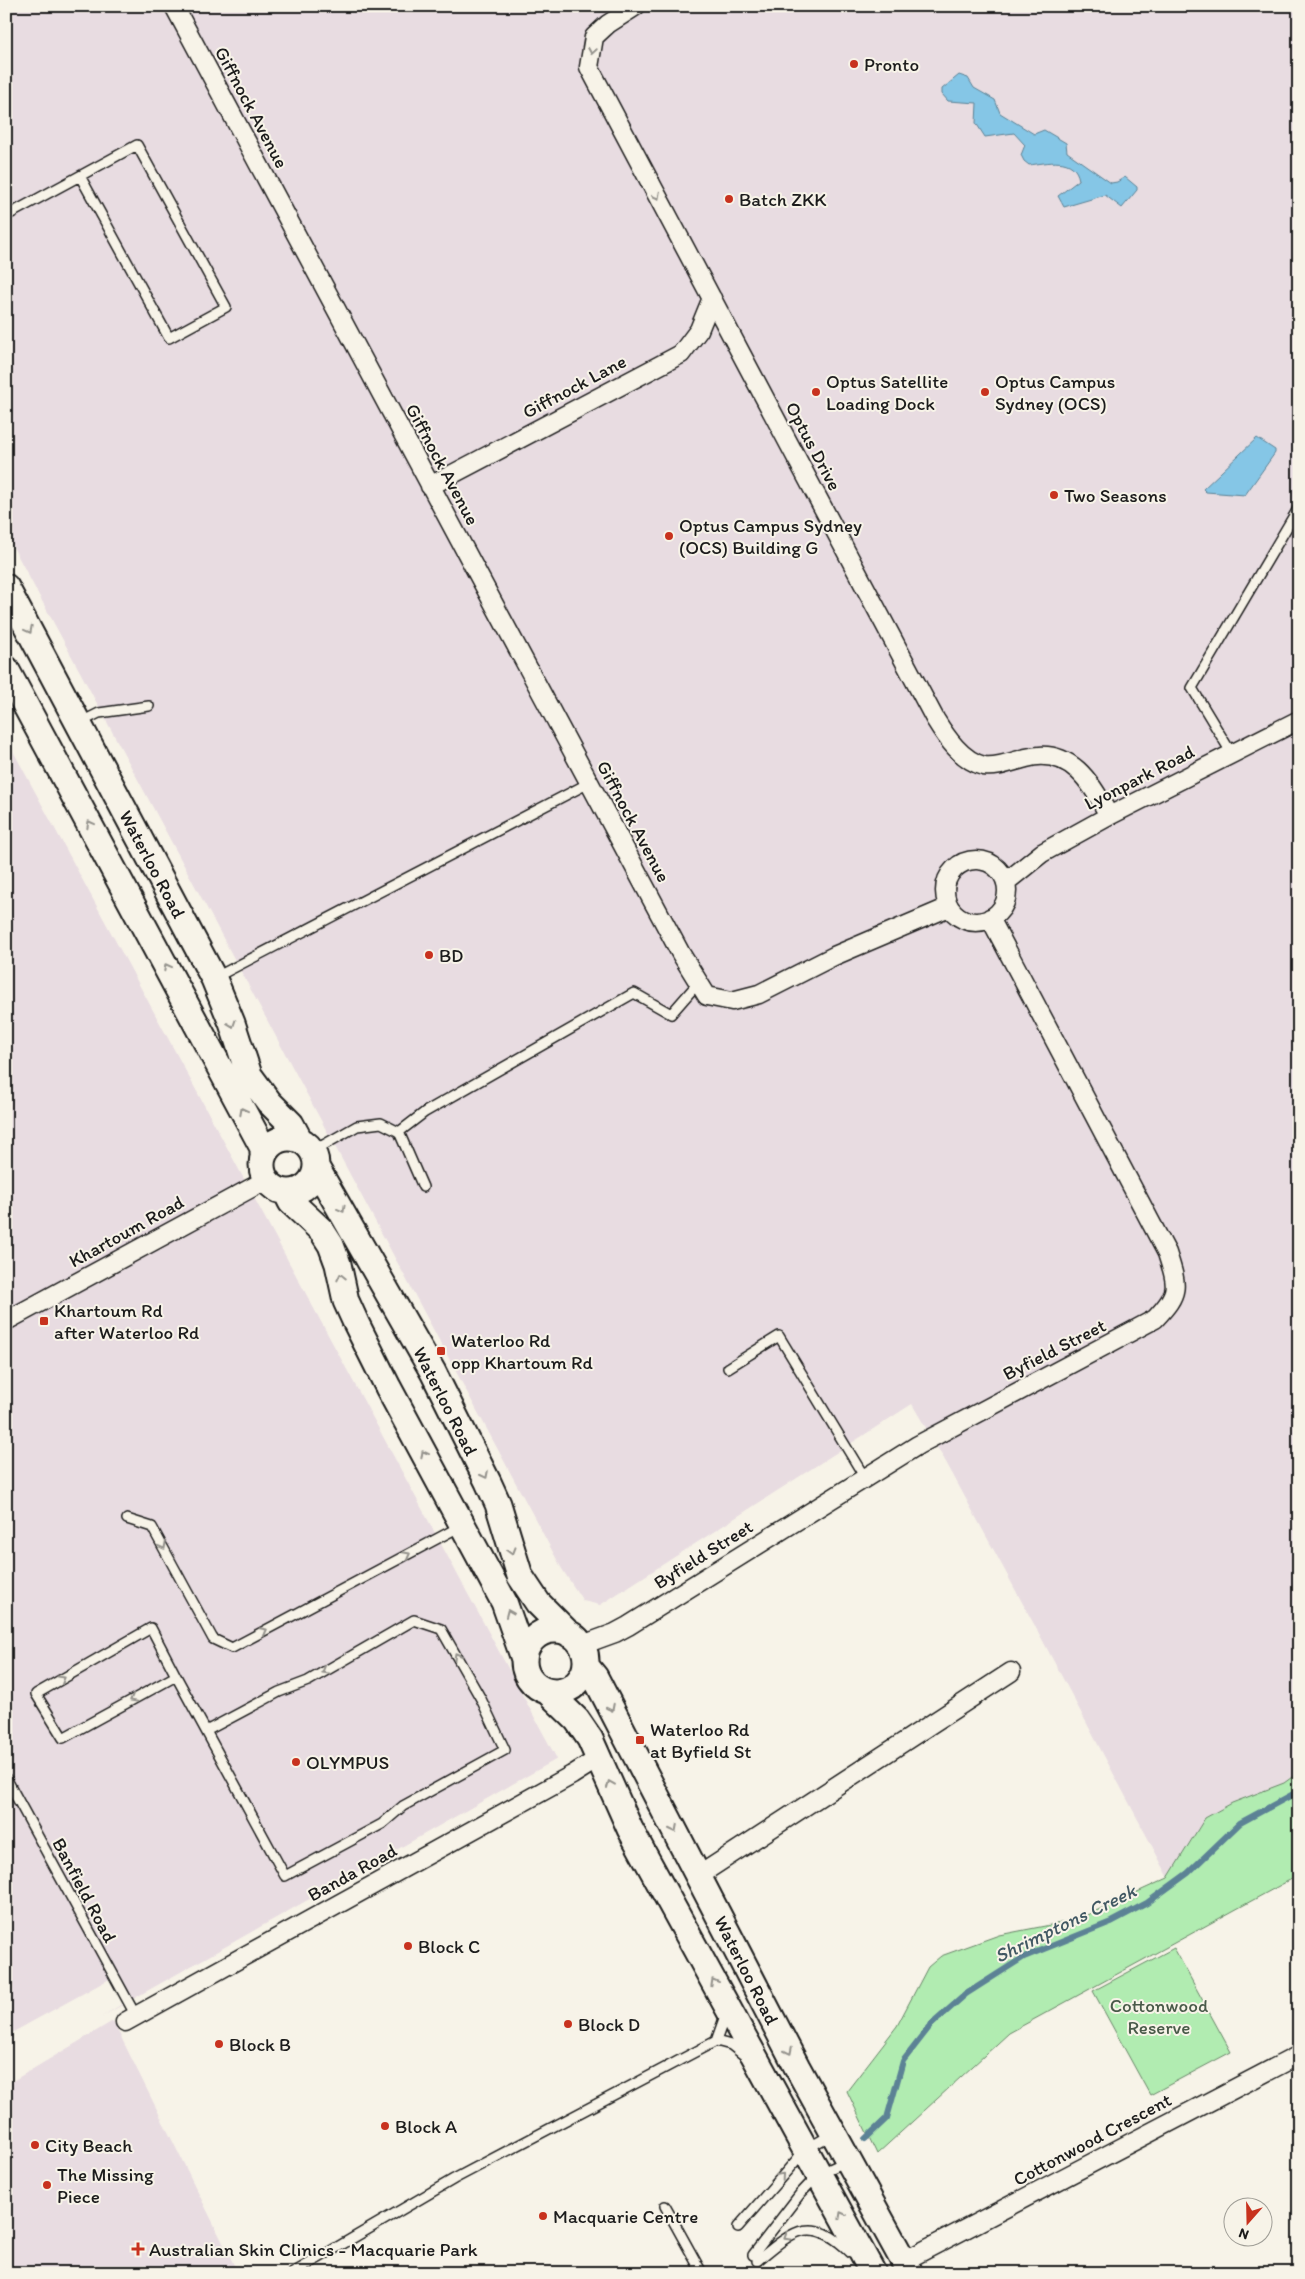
<svg xmlns="http://www.w3.org/2000/svg" width="1305" height="2279" viewBox="0 0 1305 2279" font-family="Itim,sans-serif">
  <style>
    .built { fill: #e8dce1 }
    .green { fill: #b1ecb1; stroke: #668466 }
    .water { fill: #85c6e6; stroke: #5b8295 }
    .lines { fill: none; stroke-linecap: round; stroke-linejoin: round }
    .stream { stroke: #5b8295; stroke-width: 6 }
    .lane-casing { stroke: #1c1c1c; stroke-width: 12 }
    .street-casing { stroke: #1c1c1c; stroke-width: 21 }
    .secondary-casing { stroke: #1c1c1c; stroke-width: 29 }
    .lane { stroke: #f7f3e8; stroke-width: 9 }
    .street { stroke: #f7f3e8; stroke-width: 18 }
    .secondary { stroke: #f7f3e8; stroke-width: 25 }
    .oneway { stroke: #94928c }
    .poi-dot { fill: #c8321e; stroke: #f7f3e8; stroke-width: 2 }
    .labels { text-anchor: middle; stroke-width: 4; stroke-linejoin: round; paint-order: stroke }
    .poi-label { font-size: 19px; fill: #1c1c1c; stroke: #f7f3e8; text-anchor: start }
    .street-label { font-size: 19px; fill: #1c1c1c; stroke: #f7f3e8 }
    .park-label { font-size: 19px; fill: #495a49; stroke: #f7f3e8 }
    .water-label { font-size: 20px; font-style: italic; fill: #415863; stroke: #f7f3e8 }
  </style>
  <rect width="100%" height="100%" fill="#f7f3e8"/>
  <filter id="ink" filterUnits="userSpaceOnUse"><feTurbulence type="fractalNoise" baseFrequency=".02" numOctaves="2"/><feDisplacementMap in="SourceGraphic" scale="10" xChannelSelector="R" yChannelSelector="G"/><feConvolveMatrix kernelMatrix="1 2 1 2 8 2 1 2 1" color-interpolation-filters="sRGB"/></filter>
  <g filter="url(#ink)">
    <path class="built" d="M6 6H1299V1772L1284 1783 1232 1803 1205 1818 1169 1878 1035 1626 947 1464 912 1404 600 1605 583 1601 562 1569 6 534Z
      M6 738 557 1759 101 2017 127 2001 113 1977 6 2036Z
      M113 2021 238 2273H6V2085Z"/>
    <path class="green" d="M1299 1772V1875L1009 2033 877 2154 847 2091 897 2026 928 1967 941 1956 999 1935 1076 1920 1168 1878 1205 1818 1232 1803 1284 1783Z
      M1174 1948 1231 2052 1150 2095 1093 1991Z"/>
    <path class="water" d="M959 75 968 78 974 88 995 100 1000 113 1034 134 1044 130 1066 143 1067 152 1111 183 1117 182 1125 177 1137 187V190L1122 208 1105 195 1064 207 1058 196 1079 180C1075 155 1047 163 1029 165L1024 161 1021 155 1025 145 1014 133 985 137 976 123 977 103 948 101 942 94V89Z
      M1257 438 1275 450V453L1245 495 1206 492 1203 489Z"/>
    <g class="lines">
      <path class="stream" d="M865 2139 887 2118 903 2061 931 2025 966 1994 1024 1957 1111 1922 1147 1903 1188 1873 1240 1823 1299 1791"/>
      <g class="lane-casing">
        <path id="lane" d="M6 216 137 145 226 307 169 338 80 176
          M79 723 99 713 149 706
          M1232 754 1192 688 1299 507
          M216 977 589 783
          M399 1132 425 1112 634 993 671 1014 698 983
          M313 1151 357 1126 381 1123 399 1132 423 1187
          M728 1368 779 1336 865 1478
          M127 1519 152 1527 213 1639 232 1648 461 1526
          M176 1676 63 1738 36 1694 151 1628 176 1676 285 1876 382 1824 403 1806 505 1750 481 1699 441 1629 414 1620 308 1681 279 1692 206 1731
          M6 1778 136 2016
          M716 2041 726 2013
          M665 2206 702 2273
          M738 2227 806 2149 831 2135
          M753 2255 800 2194 819 2174 847 2161
          M757 2261C793 2231 811 2213 851 2253
          M293 2273 454 2179 716 2041 731 2045 746 2057"/>
      </g>
      <g class="street-casing">
        <path id="street" d="M174 6 681 954 707 996 732 1001 759 994 834 956 949 907
          M636 6 608 24 594 37 589 67 935 719C946 737 962 761 984 766 997 768 1014 761 1026 758 1070 746 1092 783 1109 816
          M430 486 681 354 699 330 712 298
          M945 891a31 31 0 1 1 62 0a31 31 0 1 1-62 0Z
          M1006 882 1042 853 1109 816 1299 720
          M6 1321 266 1180
          M582 1645 615 1633 628 1626 918 1445 1155 1319C1180 1293 1178 1287 1167 1253L990 918
          M698 1876 1011 1672
          M125 2022 572 1775 599 1758
          M904 2261 1299 2055"/>
      </g>
      <g class="secondary-casing">
        <path id="secondary" d="M6 587 214 979 232 1023 249 1075 269 1102 291 1124 299 1139
          M6 669 263 1148V1154
          M262 1165a27 27 0 1 1 54 0a27 27 0 1 1-54 0Z
          M316 1167 433 1372 488 1482 498 1504 520 1576 538 1603 569 1634
          M286 1192 291 1202 322 1231 331 1245 338 1264 346 1301 356 1323 388 1387 504 1602 524 1659
          M524 1661a31 31 0 1 1 62 0a31 31 0 1 1-62 0Z
          M586 1666 595 1677 797 2067 910 2273
          M547 1691 577 1720 590 1739 630 1829 873 2273"/>
      </g>
      <use href="#lane" class="lane"/>
      <use href="#street" class="street"/>
      <use href="#secondary" class="secondary"/>
    </g>
    <defs><path id="oneway-chevron" d="M-2-3.5L2.5 0L-2 3.5" fill="none" stroke-width="1.6" stroke-linecap="round" stroke-linejoin="round" transform="scale(1.25)"/></defs>
    <g class="oneway">
      <use href="#oneway-chevron" transform="translate(592 51) rotate(99)"/>
      <use href="#oneway-chevron" transform="translate(657 196) rotate(62)"/>
      <use href="#oneway-chevron" transform="translate(29 630) rotate(62)"/>
      <use href="#oneway-chevron" transform="translate(90 824) rotate(-118)"/>
      <use href="#oneway-chevron" transform="translate(167 967) rotate(-118)"/>
      <use href="#oneway-chevron" transform="translate(232 1024) rotate(71)"/>
      <use href="#oneway-chevron" transform="translate(243 1111) rotate(-118)"/>
      <use href="#oneway-chevron" transform="translate(342 1209) rotate(61)"/>
      <use href="#oneway-chevron" transform="translate(341 1277) rotate(-103)"/>
      <use href="#oneway-chevron" transform="translate(424 1454) rotate(-119)"/>
      <use href="#oneway-chevron" transform="translate(485 1475) rotate(63)"/>
      <use href="#oneway-chevron" transform="translate(163 1546) rotate(62)"/>
      <use href="#oneway-chevron" transform="translate(512 1551) rotate(74)"/>
      <use href="#oneway-chevron" transform="translate(407 1555) rotate(-28)"/>
      <use href="#oneway-chevron" transform="translate(509 1613) rotate(-113)"/>
      <use href="#oneway-chevron" transform="translate(264 1631) rotate(-28)"/>
      <use href="#oneway-chevron" transform="translate(457 1656) rotate(-120)"/>
      <use href="#oneway-chevron" transform="translate(325 1671) rotate(150)"/>
      <use href="#oneway-chevron" transform="translate(62 1679) rotate(-30)"/>
      <use href="#oneway-chevron" transform="translate(133 1699) rotate(151)"/>
      <use href="#oneway-chevron" transform="translate(611 1708) rotate(63)"/>
      <use href="#oneway-chevron" transform="translate(610 1784) rotate(-113)"/>
      <use href="#oneway-chevron" transform="translate(674 1829) rotate(63)"/>
      <use href="#oneway-chevron" transform="translate(714 1982) rotate(-119)"/>
      <use href="#oneway-chevron" transform="translate(789 2051) rotate(63)"/>
      <use href="#oneway-chevron" transform="translate(781 2176) rotate(-49)"/>
      <use href="#oneway-chevron" transform="translate(842 2215) rotate(-119)"/>
      <use href="#oneway-chevron" transform="translate(787 2237) rotate(148)"/>
    </g>
  </g>
  <g class="poi-dot">
    <circle cx="854" cy="64" r="5"/>
    <circle cx="729" cy="199" r="5"/>
    <circle cx="816" cy="392" r="5"/>
    <circle cx="985" cy="392" r="5"/>
    <circle cx="1054" cy="495" r="5"/>
    <circle cx="669" cy="536" r="5"/>
    <circle cx="429" cy="955" r="5"/>
    <rect x="39" y="1316" width="10" height="10" rx="2.5"/>
    <rect x="436" y="1346" width="10" height="10" rx="2.5"/>
    <rect x="635" y="1735" width="10" height="10" rx="2.5"/>
    <circle cx="296" cy="1762" r="5"/>
    <circle cx="408" cy="1946" r="5"/>
    <circle cx="568" cy="2024" r="5"/>
    <circle cx="219" cy="2044" r="5"/>
    <circle cx="385" cy="2126" r="5"/>
    <circle cx="35" cy="2145" r="5"/>
    <circle cx="47" cy="2185" r="5"/>
    <circle cx="543" cy="2216" r="5"/>
    <path d="M135.5 2241.5h5v5h5v5h-5v5h-5v-5h-5v-5h5z"/>
  </g>
  <g class="labels">
    <g class="poi-label">
      <text x="864" y="71">Pronto</text>
      <text x="739" y="206">Batch ZKK</text>
      <text x="826" y="388">Optus Satellite<tspan x="826" dy="22">Loading Dock</tspan></text>
      <text x="995" y="388">Optus Campus<tspan x="995" dy="22">Sydney (OCS)</tspan></text>
      <text x="1064" y="502">Two Seasons</text>
      <text x="679" y="532">Optus Campus Sydney<tspan x="679" dy="22">(OCS) Building G</tspan></text>
      <text x="439" y="962">BD</text>
      <text x="54" y="1317">Khartoum Rd<tspan x="54" dy="22">after Waterloo Rd</tspan></text>
      <text x="451" y="1347">Waterloo Rd<tspan x="451" dy="22">opp Khartoum Rd</tspan></text>
      <text x="650" y="1736">Waterloo Rd<tspan x="650" dy="22">at Byfield St</tspan></text>
      <text x="306" y="1769">OLYMPUS</text>
      <text x="418" y="1953">Block C</text>
      <text x="578" y="2031">Block D</text>
      <text x="229" y="2051">Block B</text>
      <text x="395" y="2133">Block A</text>
      <text x="45" y="2152">City Beach</text>
      <text x="57" y="2181">The Missing<tspan x="57" dy="22">Piece</tspan></text>
      <text x="553" y="2223">Macquarie Centre</text>
      <text x="149" y="2256">Australian Skin Clinics - Macquarie Park</text>
    </g>
    <g class="street-label">
      <text transform="translate(252 107) rotate(62)" y="7">Giffnock Avenue</text>
      <text transform="translate(574 386) rotate(-28)" y="7">Giffnock Lane</text>
      <text transform="translate(814 446) rotate(62)" y="7">Optus Drive</text>
      <text transform="translate(443 464) rotate(62)" y="7">Giffnock Avenue</text>
      <text transform="translate(1139 777) rotate(-27)" y="7">Lyonpark Road</text>
      <text transform="translate(634 821) rotate(62)" y="7">Giffnock Avenue</text>
      <text transform="translate(153 864) rotate(62)" y="7">Waterloo Road</text>
      <text transform="translate(126 1231) rotate(-29)" y="7">Khartoum Road</text>
      <text transform="translate(1054 1349) rotate(-27)" y="7">Byfield Street</text>
      <text transform="translate(446 1401) rotate(63)" y="7">Waterloo Road</text>
      <text transform="translate(703 1554) rotate(-32)" y="7">Byfield Street</text>
      <text transform="translate(352 1872) rotate(-29)" y="7">Banda Road</text>
      <text transform="translate(85 1890) rotate(62)" y="7">Banfield Road</text>
      <text transform="translate(747 1970) rotate(63)" y="7">Waterloo Road</text>
      <text transform="translate(1092 2139) rotate(-28)" y="7">Cottonwood Crescent</text>
    </g>
    <g class="park-label">
      <text x="1159" y="2012">Cottonwood<tspan x="1159" dy="22">Reserve</tspan></text>
    </g>
    <g class="water-label">
      <text transform="translate(1065 1923) rotate(-26)" y="7">Shrimptons Creek</text>
    </g>
  </g>
  <rect width="1305" height="2279" fill="none" stroke="#f7f3e8" stroke-width="25"/>
  <rect x="12" y="12" width="1280" height="2254" fill="none" stroke="#1c1c1c" stroke-width="2" filter="url(#ink)"/>
  <g transform="translate(1248 2222) rotate(200)"><circle r="24" fill="#f7f3e8" stroke="#9f9d96"/>
  <path d="M0-4L9 19L0 12L-9 19Z" fill="#c8321e"/>
  <text y="-8" font-size="14" font-weight="bold" text-anchor="middle" fill="#1c1c1c">N</text>
  </g>
</svg>
